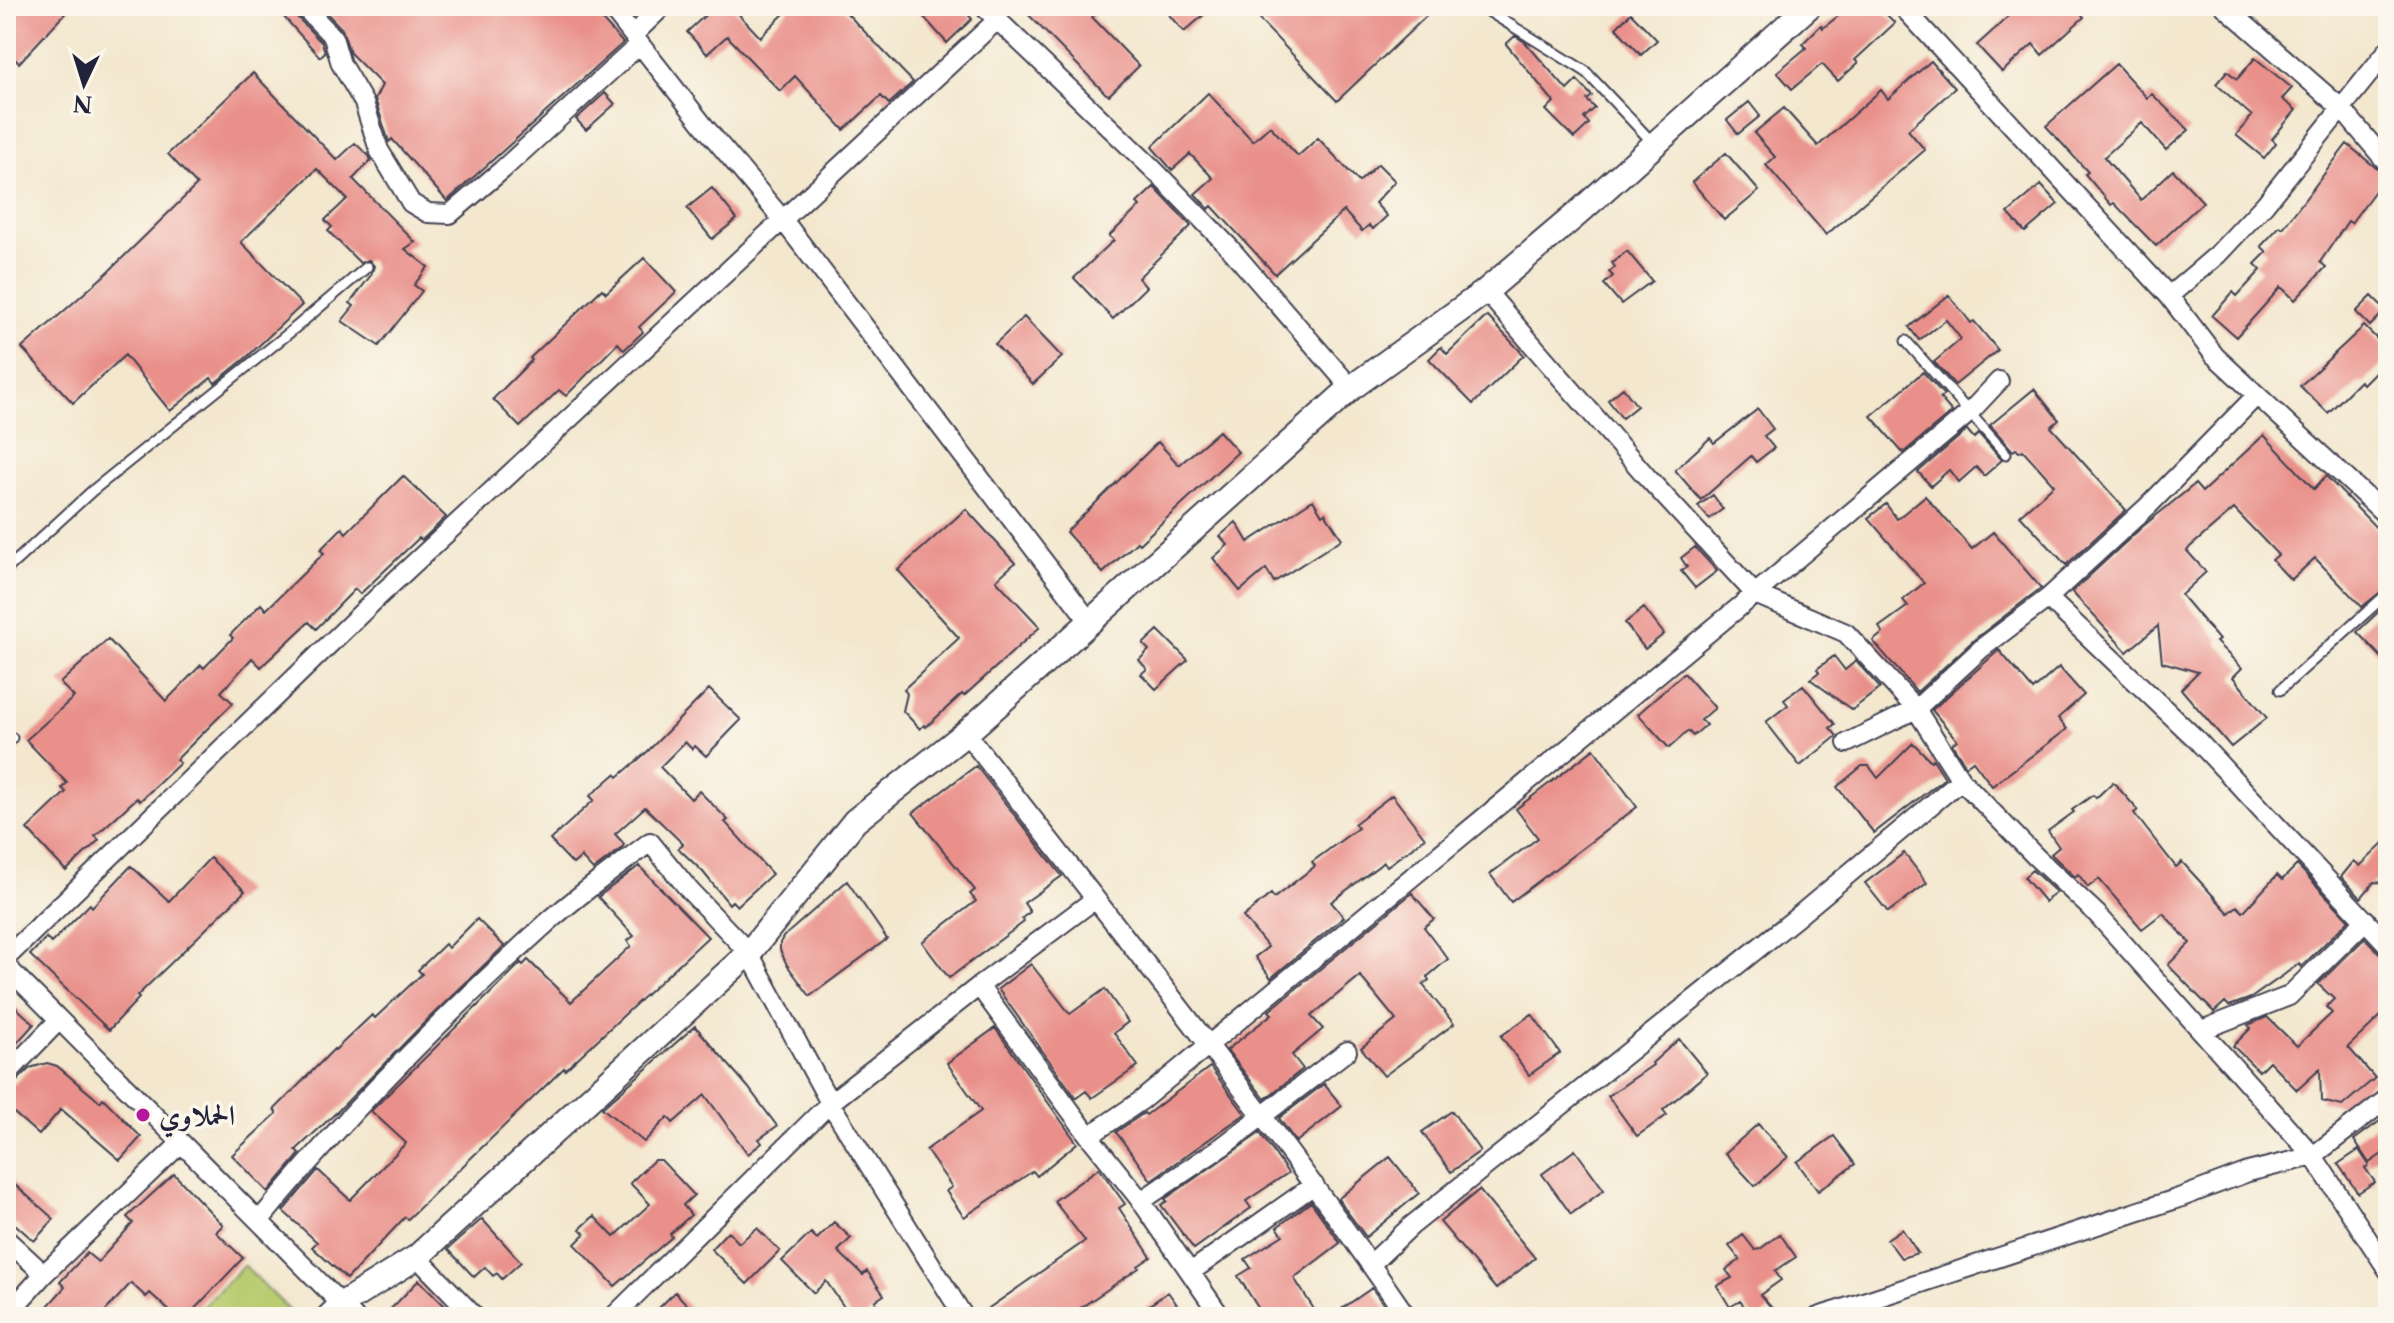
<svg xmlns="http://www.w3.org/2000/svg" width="2394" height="1323" viewBox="0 0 2394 1323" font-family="'Libre Caslon Text',Amiri,serif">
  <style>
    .green { fill: #b9cc70; stroke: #6e7756; stroke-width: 2 }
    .building { fill: #e9908a }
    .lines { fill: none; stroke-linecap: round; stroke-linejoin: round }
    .service-casing { stroke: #414051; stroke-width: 13 }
    .minor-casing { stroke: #414051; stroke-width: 22 }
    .tertiary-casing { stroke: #414051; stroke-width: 28 }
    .service { stroke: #fff; stroke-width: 9 }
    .minor { stroke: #fff; stroke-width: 18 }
    .tertiary { stroke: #fff; stroke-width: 24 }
    .poi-dot { fill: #b5179e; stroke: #fbf7ec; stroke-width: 3 }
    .labels { text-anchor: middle; stroke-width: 7; stroke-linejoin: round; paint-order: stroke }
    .poi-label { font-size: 28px; font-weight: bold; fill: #22223b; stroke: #fbf7ec; text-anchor: start }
  </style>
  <rect width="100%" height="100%" fill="#fbf7ec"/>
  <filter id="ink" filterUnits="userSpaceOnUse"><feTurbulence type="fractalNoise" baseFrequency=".0125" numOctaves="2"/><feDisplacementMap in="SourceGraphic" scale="16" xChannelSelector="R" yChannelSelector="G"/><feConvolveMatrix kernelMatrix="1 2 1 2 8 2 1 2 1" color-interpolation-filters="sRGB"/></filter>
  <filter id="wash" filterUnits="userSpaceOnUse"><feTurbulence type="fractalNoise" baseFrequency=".006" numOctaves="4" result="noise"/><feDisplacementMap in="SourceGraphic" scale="32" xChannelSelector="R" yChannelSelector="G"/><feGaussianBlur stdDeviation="1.8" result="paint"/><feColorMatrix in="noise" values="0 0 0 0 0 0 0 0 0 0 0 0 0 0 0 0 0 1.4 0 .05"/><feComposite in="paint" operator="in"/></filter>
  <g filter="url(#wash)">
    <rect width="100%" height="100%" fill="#f3e7ce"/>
    <path class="green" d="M244 1265 291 1312 286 1317H192Z"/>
    <g id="blocks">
      <path class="building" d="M6 6H72L19 63 6 51Z
        M274 6H291L294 14 322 43 325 52 320 57Z
        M320 6H590L623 43 447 201 392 139 389 142 375 99 382 85 350 53 342 29Z
        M715 6H731L760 37 792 6H840L913 82 889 104 881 96 844 130 795 76 780 91 727 36 707 54 687 32Z
        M914 6H961L972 19 947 43Z
        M1020 6H1105L1092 17 1139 66 1109 95 1106 94Z
        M1161 6H1214L1184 32Z
        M1246 6H1437L1337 101Z
        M1851 6H1878L1895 23 1855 60 1858 63 1838 81 1822 64 1792 89 1777 72 1806 48 1802 44 1821 25 1823 28Z
        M2020 6H2074L2084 17 2042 55 2033 44 2002 72 1977 45Z
        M1631 13 1657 40 1641 55 1616 28Z
        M1515 36 1525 42 1567 90 1577 80 1592 96 1587 100 1595 108 1584 118 1589 124 1574 138 1546 110 1554 102 1506 44Z
        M2255 58 2292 88 2282 99 2296 110 2272 139 2276 143 2264 158 2236 135 2252 116 2216 84 2227 71 2237 79 2239 77Z
        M1931 61 1955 88 1908 130 1925 150 1826 235 1766 165 1775 157 1754 133 1784 108 1818 146 1881 90 1888 99Z
        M2116 64 2147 98 2152 94 2189 130 2166 150 2142 123 2104 157 2141 200 2173 170 2203 202 2156 246 2114 203 2111 205 2085 174 2088 172 2046 126Z
        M253 73 337 160 355 143 369 156 371 160 353 179 415 242 405 249 428 267 414 285 422 291 379 346 342 321 354 306 350 303 371 275 374 266 369 260 360 263 328 231 332 227 325 220 347 199 317 169 241 242 302 305 247 357 215 383 211 378 170 411 125 355 73 403 22 348 107 273 197 185 168 154Z
        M605 93 615 104 586 130 576 119Z
        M1208 93 1253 141 1270 126 1298 156 1318 138 1359 182 1378 164 1395 181 1375 203 1387 216 1373 229 1369 225 1362 231 1344 211 1275 274 1212 206 1209 209 1195 194 1213 178 1190 154 1172 170 1152 147Z
        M1749 102 1760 116 1738 134 1727 120Z
        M2347 144 2386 176 2351 223 2348 221 2320 262 2326 267 2295 300 2281 287 2236 337 2212 316 2233 292 2237 296 2261 270 2255 264 2267 252 2261 246 2280 226 2283 228Z
        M1726 153 1759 191 1724 220 1692 182Z
        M2041 185 2058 204 2025 232 2008 213Z
        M1154 187 1191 226 1138 278 1146 287 1113 319 1074 278 1114 240 1109 236 1140 206 1137 203Z
        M712 188 737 219 712 239 687 208Z
        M1627 251 1652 281 1621 304 1604 284 1613 276 1609 272 1615 267 1612 263Z
        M644 258 676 292 639 327 643 332 624 350 618 343 566 396 559 390 520 427 493 399 532 360 530 358 577 313 602 289 606 293Z
        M1949 295 1971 323 1974 321 1998 350 1955 385 1934 362 1961 339 1946 320 1919 340 1909 327Z
        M2372 296 2386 310 2370 326 2356 312Z
        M1487 316 1524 355 1473 404 1429 359 1441 347 1447 354Z
        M1024 317 1062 357 1033 384 995 344Z
        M2364 326 2388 350V359L2363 384 2360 381 2328 413 2300 386Z
        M1923 372 1944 395 1940 398 1952 412 1903 453 1871 416Z
        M1623 388 1637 406 1622 418 1608 400Z
        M2034 389 2059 420 2051 427 2126 510 2066 565 2020 515 2054 485 2023 450 2019 452 2016 449 2013 451 1990 425Z
        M1758 409 1773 429 1764 436 1774 448 1756 462 1751 456 1701 500 1675 470 1710 438 1714 443Z
        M1967 430 1974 438 1979 434 2002 460 1984 476 1976 467 1959 482 1949 470 1931 486 1918 472Z
        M1219 431 1238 452 1139 544 1137 542 1103 573 1066 532 1158 442 1179 465Z
        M2264 435 2314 489 2326 476 2388 540V586L2362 607 2315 558 2291 580 2272 560 2278 555 2234 509 2190 547 2187 551 2206 572 2181 595 2219 640 2216 642 2242 668 2233 677 2267 718 2231 747 2181 689 2198 672 2162 662 2158 626 2127 652 2072 592 2142 527 2195 484 2202 492Z
        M403 476 446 517 422 540 419 538 360 594 355 589 316 629 309 622 261 667 252 658 221 692 233 703 176 760 180 763 140 801 137 798 95 836 99 840 66 871 27 829 66 792 62 788 67 783 26 740 74 697 60 683 108 639 166 701 201 665 204 668 233 638 230 635 261 604 266 610 324 553 320 550 342 528 346 533Z
        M1713 495 1723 509 1709 519 1698 506Z
        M1925 496 1972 549 1993 532 2041 588 1975 639 1917 692 1873 641 1883 633 1879 627 1908 606 1903 600 1924 583 1868 518 1886 504 1897 519Z
        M1313 500 1322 515 1325 513 1342 539 1274 582 1266 569 1240 591 1213 558 1228 545 1220 536 1236 522 1248 542Z
        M966 509 1015 563 996 580 1040 627 964 696 962 694 926 727 924 725 920 729 903 711 907 694 904 689 959 638 898 570Z
        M1695 547 1717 571 1695 588 1681 571 1687 567 1681 558Z
        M2388 603V664L2357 632Z
        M1644 608 1664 634 1645 649 1625 623Z
        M1158 630 1188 660 1156 689 1141 674 1147 669 1139 660 1149 650 1143 644Z
        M1999 650 2033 690 2059 667 2084 695 2058 718 2067 729 1992 786 1973 761 1966 766 1952 744 1957 740 1932 710Z
        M1834 656 1845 670 1856 661 1880 688 1852 710 1810 679 1819 672 1817 669Z
        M1684 673 1715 708 1701 720 1706 725 1693 736 1688 731 1669 748 1638 714Z
        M1803 685 1835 724 1830 728 1837 736 1800 766 1766 722 1788 705 1784 700Z
        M709 689 741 720 706 756 695 746 692 749 685 742 660 767 691 799 699 791 728 820 725 822 772 874 737 906 732 901 729 904 703 872 678 848 683 844 645 807 615 834 624 844 622 848 593 870 581 857 573 864 550 840 594 800 590 796 615 774 618 777 647 752Z
        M1913 743 1931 761 1933 759 1945 778 1874 833 1837 787 1862 766H1869L1878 778Z
        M1594 749 1637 807 1511 902 1490 874 1538 838 1516 809Z
        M976 766 1062 876 1024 903 1030 912 1022 918 1024 922 949 978 922 942 976 901 970 894 975 890 913 813Z
        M2113 782 2138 810 2134 813 2176 867 2182 862 2229 913 2237 906 2243 912 2277 875 2282 880 2297 865 2349 920 2301 967 2299 964 2251 998 2229 1006 2225 1002 2214 1012 2168 965 2190 943 2163 913 2142 929 2099 879 2088 887 2078 874 2075 877 2051 854 2059 847 2048 831 2074 812 2072 810 2093 795 2096 798Z
        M1392 795 1425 838 1387 866 1384 862 1331 902 1344 917 1271 978 1255 957 1268 947 1243 917 1271 894 1274 898 1315 866 1312 862 1358 828 1354 824Z
        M2388 839V883L2374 882 2361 898 2341 877 2354 861 2360 866Z
        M1904 853 1927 883 1888 912 1865 883Z
        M210 858 245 891 137 996 139 998 109 1030 30 955 46 938 51 943 90 904 92 907 131 866 169 901Z
        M639 866 708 937 594 1043 565 1070 564 1068 408 1219 405 1217 347 1279 312 1247 317 1242 283 1211 318 1170 350 1200 406 1143 371 1111 521 963 523 965 528 960 571 1002 631 946 627 941 634 936 598 897Z
        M2032 870 2056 892 2045 902 2024 877Z
        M847 881 887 939 810 996 787 965 780 950V943L783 937Z
        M1412 893 1434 919 1424 927 1448 959 1427 977 1429 980 1423 985 1454 1024 1384 1076 1361 1048 1396 1020 1360 976 1311 1016 1323 1029 1292 1055 1303 1069 1265 1099 1227 1050 1272 1014 1269 1011Z
        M477 919 504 946 427 1020 338 1111 296 1150 300 1154 268 1192 232 1155 277 1113 274 1110 334 1049 335 1050 372 1015 375 1018 422 974 418 970 445 944 448 948Z
        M2365 938 2380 954 2388 957V1009L2348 1047 2375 1078 2342 1106 2321 1101 2320 1069 2297 1090 2269 1061 2259 1071 2233 1046 2251 1028 2248 1025 2267 1017 2297 1046 2332 1013 2326 1007 2334 999 2318 984Z
        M1031 964 1070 1014 1105 989 1128 1022 1114 1033 1138 1066 1092 1098 1086 1091 1076 1098 998 989Z
        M6 998 34 1024 6 1055Z
        M1532 1014 1560 1053 1529 1075 1501 1036Z
        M695 1026 748 1087 777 1126 759 1139 762 1143 748 1154 705 1095 673 1123 668 1117 644 1142 602 1108Z
        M995 1028 1077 1143 1037 1176 1033 1171 964 1217 946 1191 952 1187 926 1150 981 1111 947 1063Z
        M1679 1039 1707 1073 1663 1110 1667 1115 1637 1136 1608 1096 1653 1065 1652 1063Z
        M47 1063 57 1066 100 1102 103 1098 141 1137 120 1160 61 1109 39 1135 6 1106V1087L14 1084 30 1068Z
        M1210 1067 1245 1114 1151 1180 1116 1132 1144 1113 1146 1115Z
        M1324 1084 1342 1106 1296 1142 1279 1118Z
        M1452 1111 1480 1151 1451 1172 1422 1132Z
        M2388 1115V1150L2369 1163 2354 1140Z
        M1758 1124 1788 1157 1755 1186 1725 1153Z
        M1260 1133 1288 1173 1246 1201 1251 1208 1194 1249 1161 1205 1167 1201 1165 1199Z
        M1834 1136 1855 1164 1818 1191 1797 1162Z
        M1575 1150 1604 1190 1571 1214 1542 1174Z
        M2359 1150 2369 1165 2365 1168 2375 1182 2358 1193 2338 1164Z
        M1390 1157 1419 1193 1366 1237 1338 1199Z
        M654 1160H661L694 1195 683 1205 691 1215 670 1234 672 1237 615 1286 575 1244 585 1234 580 1229 594 1216 614 1237 650 1204 630 1183Z
        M1099 1168 1125 1204 1119 1208 1151 1257 1138 1266 1139 1268 1067 1317H976L1085 1241 1054 1201Z
        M174 1174 223 1225 216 1232 243 1258 187 1317H176L150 1293 146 1297 131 1283 100 1317H38L65 1287 60 1282 87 1253 98 1262 133 1223 127 1217Z
        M6 1177 54 1219 34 1241 6 1216Z
        M1479 1190 1535 1258 1496 1289 1440 1222Z
        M1311 1202 1340 1243 1294 1278 1319 1317H1264L1238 1276 1251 1268 1245 1259 1283 1235 1277 1227Z
        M482 1219 521 1262 502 1279 497 1273 493 1276 485 1267 474 1277 448 1249Z
        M834 1222 851 1238 838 1251 863 1275 867 1271 884 1295 875 1301 879 1307 864 1317H851L826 1281 814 1293 782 1261 811 1233 817 1239Z
        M757 1228 780 1251 747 1284 711 1249 728 1231 739 1243Z
        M1902 1229 1918 1253 1901 1258 1887 1239Z
        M1780 1234 1796 1257 1775 1271 1781 1280 1760 1295 1772 1308 1762 1317H1753L1740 1301 1730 1307 1717 1286 1732 1278 1726 1270 1740 1260 1729 1246 1743 1235 1755 1250 1760 1249Z
        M419 1280 456 1317H383Z
        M1372 1288 1392 1317H1330Z
        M675 1292 699 1317H650Z
        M1168 1292 1186 1317H1133Z"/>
    </g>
  </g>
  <g filter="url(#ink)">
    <use href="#blocks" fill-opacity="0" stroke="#414051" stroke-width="2"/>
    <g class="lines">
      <g class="service-casing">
        <path id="service" d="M1480 6 1585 71 1654 144
          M1906 341 2006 454
          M6 570 92 491 289 333 367 267
          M2280 690 2388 593
          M6 744 12 738"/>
      </g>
      <g class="minor-casing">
        <path id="minor" d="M303 6 333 37 341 64 364 103 379 150 411 203 428 213 450 214 502 170 640 44
          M610 6 704 126 783 220 1090 622
          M983 6 1152 168 1228 246 1351 388
          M1902 6 2169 296 2215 356 2388 517
          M2224 6 2341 108 2388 164
          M633 35 663 6
          M1486 291 1646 476 1755 594 1846 633 1916 709 1961 780 2036 857 2097 914 2313 1156 2388 1270
          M2169 296 2217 255 2265 204 2388 50
          M2048 598 2196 739 2388 945
          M966 733C1116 926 1269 1116 1407 1317
          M1847 743 1916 709 1982 648 2048 598 2148 506 2256 396
          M6 958 379 596 996 21
          M6 966 354 1317
          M979 986 1089 1136 1141 1201 1221 1317
          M2202 1030 2289 996 2366 920
          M6 1075 59 1020
          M1089 1136 1142 1100 1755 594 1969 413 1999 381
          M1141 1201 1223 1146 1347 1051
          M260 1220C347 1113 446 1014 549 921 581 893 616 868 650 842L690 891 749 953 830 1103 964 1317
          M6 1239 44 1274
          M417 1257 475 1317
          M1371 1264 1411 1226 1797 917 1961 780
          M1192 1271 1314 1185
          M6 1316 44 1274 181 1143
          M613 1317 830 1103 979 986 1095 899
          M1818 1317 2179 1198 2248 1172 2313 1156 2388 1098"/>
      </g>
      <g class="tertiary-casing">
        <path id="tertiary" d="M329 1317 342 1304 417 1257 749 953 855 821 966 733 1351 388 1486 291 1577 214 1809 6"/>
      </g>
      <use href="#service" class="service"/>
      <use href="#minor" class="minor"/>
      <use href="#tertiary" class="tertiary"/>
    </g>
  </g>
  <circle class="poi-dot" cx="143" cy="1115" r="8"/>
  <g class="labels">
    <g class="poi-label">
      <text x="159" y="1125">الحملاوي</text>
    </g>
  </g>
  <rect width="2394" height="1323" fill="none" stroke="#fbf7ec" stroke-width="32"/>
  <g transform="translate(84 84) rotate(184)" stroke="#fbf7ec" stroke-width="6" paint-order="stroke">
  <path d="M0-6L14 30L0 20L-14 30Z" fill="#22223b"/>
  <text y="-12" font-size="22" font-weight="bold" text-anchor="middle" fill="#22223b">N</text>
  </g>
</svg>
